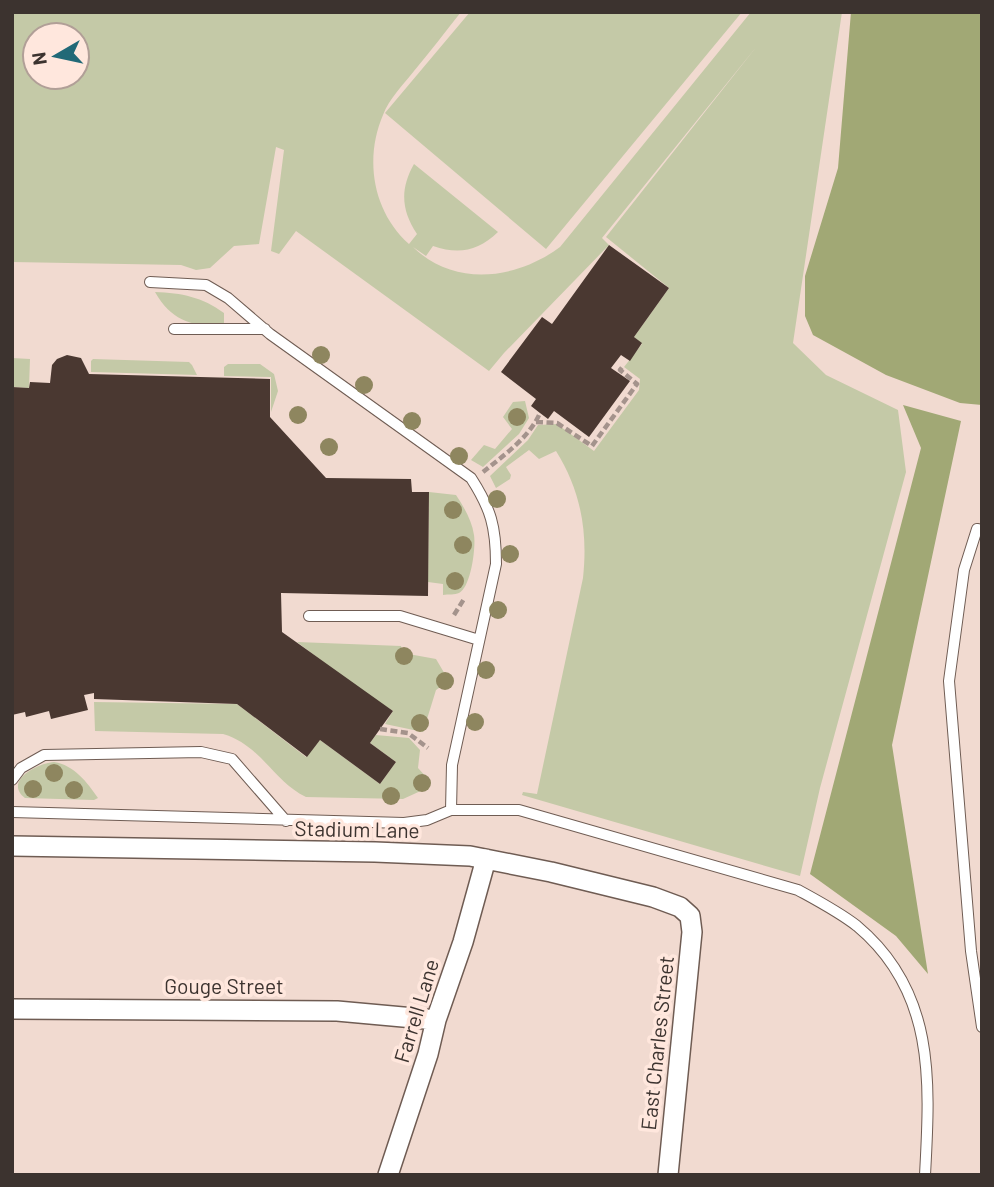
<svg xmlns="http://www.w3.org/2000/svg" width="994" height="1187" viewBox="0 0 994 1187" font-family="Barlow,sans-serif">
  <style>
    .green { fill: #c4c9a7; fill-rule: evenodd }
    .forest { fill: #a1a875 }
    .building { fill: #4a3831 }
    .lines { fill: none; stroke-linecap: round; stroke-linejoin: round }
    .service-casing { stroke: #6f5c53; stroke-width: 12 }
    .minor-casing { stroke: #6f5c53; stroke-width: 22 }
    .path { stroke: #a4938c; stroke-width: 4.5; stroke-dasharray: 7 3.5; stroke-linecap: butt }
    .service { stroke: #fff; stroke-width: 10 }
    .minor { stroke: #fff; stroke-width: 19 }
    .tree { fill: #8e865f }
    .labels { text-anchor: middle; stroke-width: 7; stroke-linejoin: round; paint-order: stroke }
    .street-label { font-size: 21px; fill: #3c332f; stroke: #ffe7dd }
  </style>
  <rect width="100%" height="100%" fill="#f1dad0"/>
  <path class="green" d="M12 12H461C445 32 430 52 414 71 403 85 389 99 383 115 364 159 373 212 409 244L417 234C401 210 400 189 414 164L498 232C478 251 459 255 433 246L426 256 413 247C455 288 517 279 560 247L751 12H842L793 343 826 375 898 410 906 472 820 788 800 876 522 795 523 792 537 794 583 578C588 532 581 491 556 451L539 459 529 450 506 467 511 475 510 479 496 488 490 476 528 440 538 425 557 424 594 451 639 390 640 379 624 367 642 344 634 337 669 288 606 237 757 46 602 238 609 245 504 353 489 371 296 231 279 254 271 251 284 150 276 147 259 244 234 246 210 268 196 270 181 265 12 262ZM35 35H77V77H35Z
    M470 12H742L546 249 385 113Z
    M155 292C182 293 202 297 224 313V323L220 327C189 325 171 320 155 292Z
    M12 358 30 359 29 388 12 387Z
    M93 359 189 362 192 365 197 375 91 372V361Z
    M228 364H260L274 374 278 391 271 412V377L224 376V367Z
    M525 401 529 418 519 434 483 467 471 460 484 445 495 449 512 429 503 417 513 402Z
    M429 492 456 495C464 507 472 521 474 535 476 547 471 587 459 593 455 595 448 594 443 595V584L428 582Z
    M297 642 401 646 403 653 436 659 449 681 436 690 423 732 385 724 393 711 360 690Z
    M94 702 237 704 306 757 320 740 380 784 396 762 370 743 376 735 409 738 420 750 418 768 429 780 425 789 403 799 306 797C273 781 261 745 223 734L95 731Z
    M54 762C74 765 87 782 98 798L94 800 25 798C3 781 38 763 54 762Z"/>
  <path class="forest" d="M851 12H982V405L960 403 886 375 813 335 805 316V276L838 168Z
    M903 405 961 421 892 745 928 974 896 936 810 874 921 448Z"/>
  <path class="building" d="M609 245 669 288 634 337 642 343 630 361 621 355 611 368 630 381 589 437 554 411 548 419 540 413 531 406 536 399 501 372 542 317 552 324Z
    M67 355 81 358 89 374 270 379V417L326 478 411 479 412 492H429L428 596 281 593 282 632 393 711 370 743 396 762 380 784 320 740 307 757 237 704 94 699V693L84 695 88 710 51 719 49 711 26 717 25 712 12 715V387L29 388 30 382 50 383 52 365 57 359Z"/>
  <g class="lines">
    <g class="service-casing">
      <path id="service" d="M150 282 206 285 228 298 270 334 471 478C491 509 496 527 496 564L452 765 451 810
        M174 329H265
        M982 530 977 529 964 570 949 681 971 951 982 1027
        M309 616H400L479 640
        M12 780 21 768 44 755 201 752 232 759 286 821
        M12 812 404 823 427 820 451 810H519L798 890C818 901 839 912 857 926 936 992 930 1082 925 1175"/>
    </g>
    <g class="minor-casing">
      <path id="minor" d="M12 846 375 852 470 856 551 872 653 897 680 907 690 916 692 932 668 1175
        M12 1009 337 1011 436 1020
        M388 1175 428 1054 436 1020 463 942 486 859"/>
    </g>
    <path class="path" d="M536 422 557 423 592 446 637 384 620 370 624 365
      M483 472C504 455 529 438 540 413
      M454 615 464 599
      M380 729 408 733 428 748"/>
    <use href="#service" class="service"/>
    <use href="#minor" class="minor"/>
  </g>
  <g class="tree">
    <circle cx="321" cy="355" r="9"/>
    <circle cx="364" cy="385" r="9"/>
    <circle cx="298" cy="415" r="9"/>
    <circle cx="517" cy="417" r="9"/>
    <circle cx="412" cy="421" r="9"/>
    <circle cx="329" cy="447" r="9"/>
    <circle cx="459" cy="456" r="9"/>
    <circle cx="497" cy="499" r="9"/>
    <circle cx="453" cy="510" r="9"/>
    <circle cx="463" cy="545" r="9"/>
    <circle cx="510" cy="554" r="9"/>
    <circle cx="455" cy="581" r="9"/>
    <circle cx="498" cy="610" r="9"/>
    <circle cx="404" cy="656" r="9"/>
    <circle cx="486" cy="670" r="9"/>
    <circle cx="445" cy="681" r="9"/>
    <circle cx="475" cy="722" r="9"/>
    <circle cx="420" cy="723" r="9"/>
    <circle cx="54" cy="773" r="9"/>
    <circle cx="422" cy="783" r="9"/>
    <circle cx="33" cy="789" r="9"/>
    <circle cx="74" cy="790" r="9"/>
    <circle cx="391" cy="796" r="9"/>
  </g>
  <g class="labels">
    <g class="street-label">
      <text transform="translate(357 830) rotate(1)" y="7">Stadium Lane</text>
      <text x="224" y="994">Gouge Street</text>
      <text transform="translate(417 1011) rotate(-73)" y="7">Farrell Lane</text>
      <text transform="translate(658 1043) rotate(-84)" y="7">East Charles Street</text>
    </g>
  </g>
  <rect width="994" height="1187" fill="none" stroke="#3c332f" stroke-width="28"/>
  <g transform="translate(56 56) rotate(261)"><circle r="33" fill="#ffe7dd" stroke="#b19f97" stroke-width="2"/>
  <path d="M0-5L12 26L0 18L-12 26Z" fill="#216977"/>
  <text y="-10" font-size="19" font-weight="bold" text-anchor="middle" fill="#3c332f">N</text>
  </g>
</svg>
